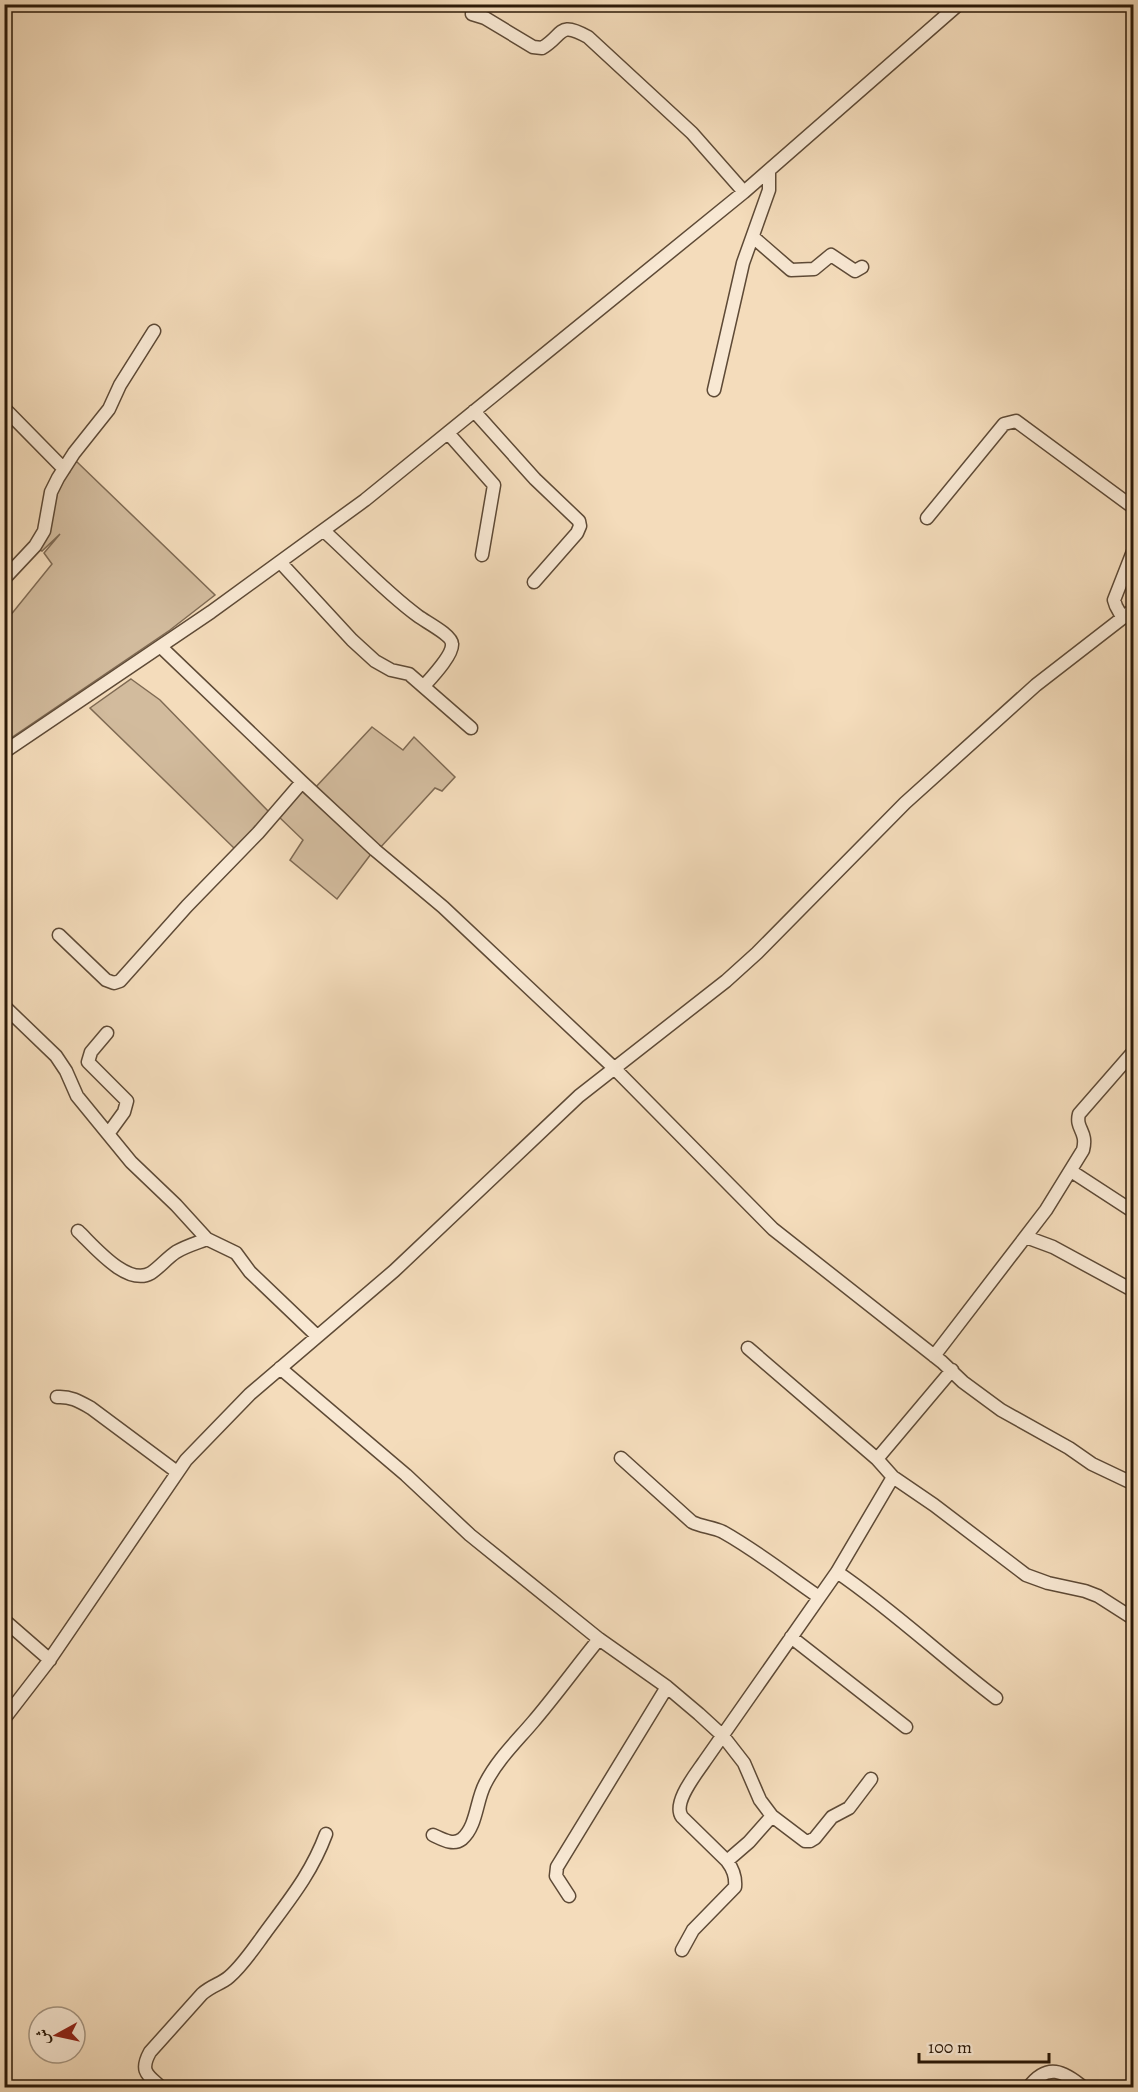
<svg xmlns="http://www.w3.org/2000/svg" width="1138" height="2092" viewBox="0 0 1138 2092" font-family="Alegreya,Amiri,serif">
  <style>
    .green { fill: #d2bb9d; stroke: #7f6a53; stroke-width: 1.5 }
    .lines { fill: none; stroke-linecap: round; stroke-linejoin: round }
    .minor-casing { stroke: #5e4a36; stroke-width: 15 }
    .minor { stroke: #f8e8d3; stroke-width: 12 }
  </style>
  <rect width="100%" height="100%" fill="#f4dcbb"/>
  <filter id="stains"><feTurbulence type="fractalNoise" baseFrequency=".00333" numOctaves="4"/><feColorMatrix values="0 0 0 0 .2 0 0 0 0 .09 0 0 0 0 .02 0 0 0 .5 -.17"/></filter>
  <radialGradient id="worn" r=".72"><stop offset=".6" stop-color="#630" stop-opacity="0"/><stop offset="1" stop-color="#630" stop-opacity=".3"/></radialGradient>
  <path class="green" d="M76 461 215 595 170 630 5 742V622L52 564 44 553 60 534 42 551 38 549 61 478Z
    M131 679 160 700 270 813 236 850 90 708Z
    M372 727 403 750 414 737 455 777 442 791 435 788 379 849 314 789Z
    M302 787 371 854 337 899 290 860 303 840 278 816Z"/>
  <g class="lines">
    <g class="minor-casing">
      <path id="minor" d="M472 14 485 18 533 47 542 48C564 35 558 20 588 37L692 133 744 192
        M753 237 791 270 814 269 831 255 855 271 862 267
        M714 390 743 263 769 190V172
        M4 408 64 469
        M474 411 535 479 579 521 580 526 577 533 534 582
        M448 433 494 485 482 555
        M927 518 1004 424 1016 421 1134 508
        M324 531C354 558 385 592 418 616 426 622 452 635 452 644 453 655 431 678 424 686
        M281 563 352 640 375 661 391 670 409 674 471 728
        M4 579 35 546 44 531 51 492 58 478 74 453 109 409 120 385 154 331
        M1122 617 1116 606 1114 600 1134 549
        M161 647 302 782 375 850 443 907 614 1068 773 1229 942 1362 963 1382 1001 1410 1069 1448 1092 1464 1132 1483
        M4 752 211 612 365 500 744 192 959 4
        M59 935 106 980 114 983 120 981 187 906 258 833 302 782
        M4 1006 56 1056 66 1071 77 1096 131 1162 176 1205 207 1239 236 1253 250 1272 317 1336
        M107 1033 91 1052 88 1062 127 1101 124 1112 108 1134
        M1071 1171 1134 1212
        M78 1231C93 1245 127 1287 151 1273 160 1267 167 1258 176 1252 186 1246 197 1243 207 1239
        M1026 1237 1053 1247 1134 1291
        M748 1348 877 1459
        M934 1356 1046 1210 1083 1150C1088 1131 1075 1129 1079 1114L1134 1051
        M280 1368 406 1475 470 1535 599 1639 667 1687 699 1714 723 1736 744 1763 760 1800 772 1816 749 1842 727 1861
        M57 1397C70 1396 79 1401 91 1408L177 1472
        M621 1458 692 1522C702 1527 713 1527 723 1532 757 1551 787 1575 819 1597
        M893 1477 934 1505 1026 1575 1048 1583 1085 1591 1098 1596 1134 1619
        M837 1572C893 1610 942 1657 996 1698
        M4 1620 50 1660
        M791 1637 906 1727
        M4 1719 48 1662 186 1460 250 1394 394 1271 579 1096 726 981 757 953 905 803 1036 685 1134 609
        M772 1816 805 1841H810L815 1838 832 1817 849 1808 871 1779
        M433 1835C442 1839 453 1846 462 1839 477 1826 476 1801 485 1784 497 1760 516 1742 533 1722 556 1695 577 1666 599 1639
        M569 1896 556 1876 557 1867 667 1687
        M682 1950 693 1930 735 1887C736 1876 733 1869 727 1861L682 1817C672 1803 696 1774 704 1762L837 1572 893 1477 877 1459 952 1370
        M162 2088C148 2075 139 2072 150 2052L202 1994C212 1985 221 1984 229 1977 243 1965 254 1948 265 1933 290 1899 311 1874 326 1834
        M1028 2088C1047 2062 1064 2071 1084 2088"/>
    </g>
    <use href="#minor" class="minor"/>
  </g>
  <rect width="1138" height="2092" fill="none" stroke="#f4dcbb" stroke-width="24"/>
  <rect x="6" y="6" width="1126" height="2080" fill="none" stroke="#2c1a09" stroke-width="3"/>
  <rect x="12" y="12" width="1114" height="2068" fill="none" stroke="#2c1a09" stroke-width="1.5"/>
  <g transform="translate(57 2035) rotate(262)"><circle r="28" fill="#f8e8d3" stroke="#a69682" stroke-width="1.5"/>
  <path d="M0-4.5L10 22L0 15L-10 22Z" fill="#8f2418"/>
  <text y="-9" font-size="16" font-weight="bold" text-anchor="middle" fill="#2c1a09">ش</text>
  </g>
  <path d="M919 2053v9h130v-9" fill="none" stroke="#2c1a09" stroke-width="3"/>
  <text x="928" y="2053" font-size="18" fill="#2c1a09" stroke="#f8e8d3" stroke-width="4.5" paint-order="stroke">100 m</text>
  <rect width="100%" height="100%" filter="url(#stains)"/>
  <rect width="100%" height="100%" fill="url(#worn)"/>
</svg>
